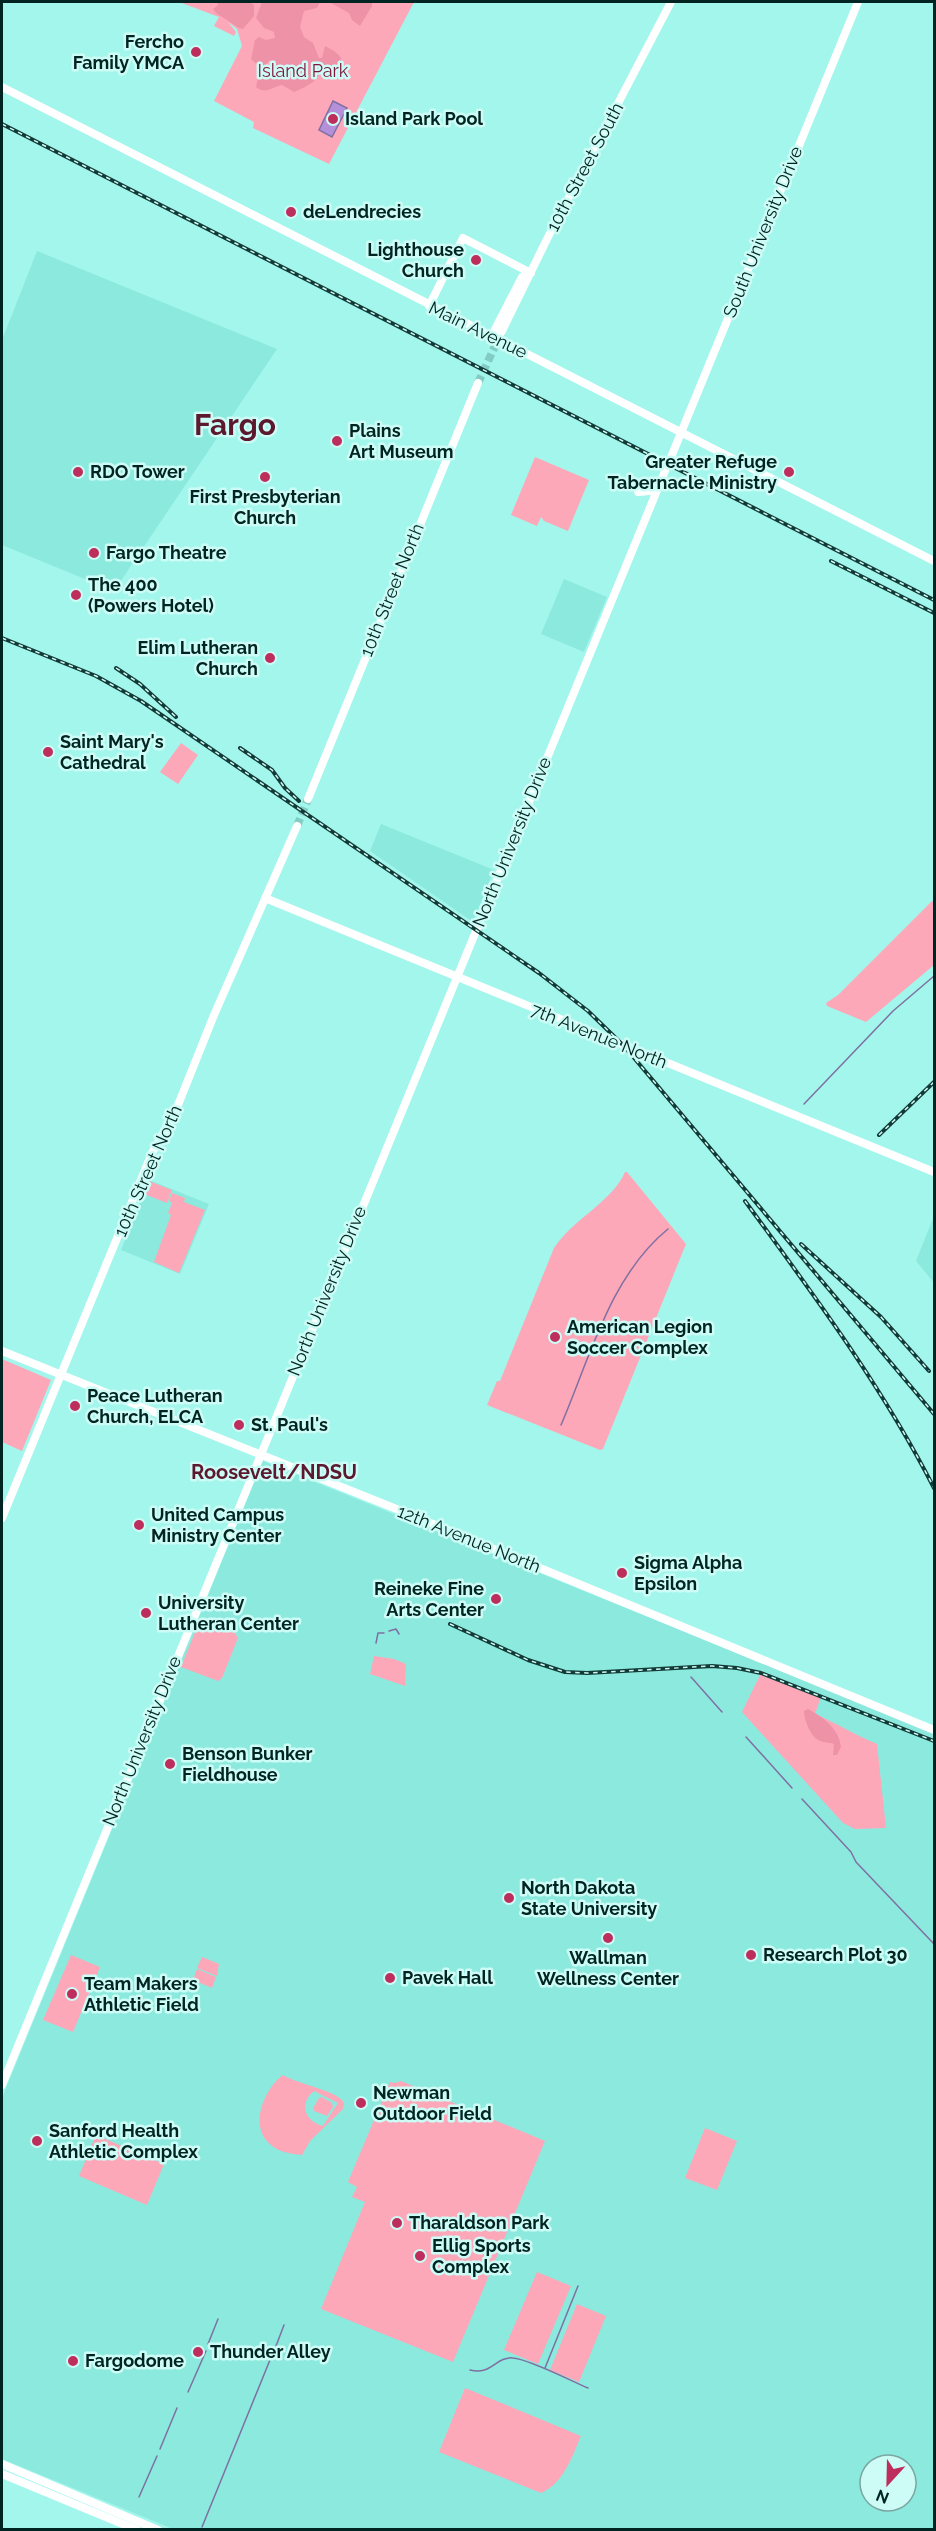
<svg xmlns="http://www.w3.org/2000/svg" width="936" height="2531" viewBox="0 0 936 2531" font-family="Raleway,sans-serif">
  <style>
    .built { fill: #8ce9de; fill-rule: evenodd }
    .green { fill: #fda8b9; fill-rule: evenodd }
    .forest { fill: #ee93a7 }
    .water { fill: #b590da; stroke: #7f70a2; stroke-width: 1.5 }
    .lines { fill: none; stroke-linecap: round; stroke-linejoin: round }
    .stream { stroke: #7f70a2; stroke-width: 1.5 }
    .major-tunnel { stroke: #82ccc3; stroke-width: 8; stroke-dasharray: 8 4; stroke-linecap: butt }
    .major { stroke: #fff; stroke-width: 8 }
    .rail-casing { stroke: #123b38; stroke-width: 4 }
    .rail { stroke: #cdfcf6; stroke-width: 1.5; stroke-dasharray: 4.5; stroke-linecap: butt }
    .poi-dot { fill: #bd2e5d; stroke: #cdfcf6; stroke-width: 2 }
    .labels { text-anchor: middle; stroke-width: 5; stroke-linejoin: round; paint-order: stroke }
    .poi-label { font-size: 18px; font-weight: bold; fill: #002421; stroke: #cdfcf6; text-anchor: start }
    .park-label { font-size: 18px; fill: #7f143a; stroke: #cdfcf6 }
    .street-label { font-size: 18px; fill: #002421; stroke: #cdfcf6 }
    .neighbourhood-label { font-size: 20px; font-weight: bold; fill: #5c182d; stroke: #cdfcf6 }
    .town-label { font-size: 30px; font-weight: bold; fill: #5c182d; stroke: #cdfcf6 }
  </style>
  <rect width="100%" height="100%" fill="#a3f6ec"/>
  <path class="built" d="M37 251 277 349 114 591 2 545V340Z
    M564 579 607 597 584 652 541 634Z
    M381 824 494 870 473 922 370 851Z
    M149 1180 209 1204 180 1274 121 1250Z
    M934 1216V1283L916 1261Z
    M263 1461 934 1733V2529H173L2 2459V2098ZM870 2465H906V2501H870Z"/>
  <path class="green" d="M179 2H414L329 164 253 128 254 122 214 101 242 46 237 29 228 22 236 32 234 36 214 26 219 17Z
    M535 457 589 480 568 531 544 521 541 517 537 526 511 515Z
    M181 743 198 755 178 784 160 772Z
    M932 901 934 902V965L866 1022 827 1006 826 1003 838 995Z
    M625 1172H627L686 1244 603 1449 600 1450 487 1405 497 1381H500L554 1248C573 1219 612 1202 625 1172Z
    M149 1181 172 1190 167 1203 144 1194Z
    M172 1193 185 1198 184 1202 205 1210 179 1273 154 1262 171 1215 168 1213 172 1203 169 1201Z
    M2 1359 51 1380 22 1451 2 1442Z
    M206 1622 235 1633 238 1638 222 1678 218 1681 181 1667 198 1625Z
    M374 1656 394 1659 406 1664 405 1686 370 1674Z
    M761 1673 821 1697 815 1714C836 1723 855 1735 877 1744L886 1828 855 1829 843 1823 742 1712Z
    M71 1955 100 1967 73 2032 43 2020Z
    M202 1957 219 1964 217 1976 197 1968Z
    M197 1969 216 1977 212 1988 193 1980Z
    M283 2075C297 2084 339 2091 344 2103L343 2109 310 2141 302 2155C291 2154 279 2152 271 2145 248 2127 264 2089 283 2075ZM314 2091 338 2103 323 2126C305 2121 298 2104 314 2091Z
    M401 2081 545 2141 453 2362 321 2309 365 2202 352 2197 357 2187 348 2182 390 2082 395 2083Z
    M322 2097 332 2103 333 2107 327 2116 314 2111 313 2108 319 2098Z
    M705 2128 737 2141 717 2190 685 2178Z
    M96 2135 164 2164 147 2205 79 2176Z
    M537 2272 571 2286 538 2364 504 2350Z
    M577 2304 606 2316 579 2382 550 2370Z
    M465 2388 581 2436C572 2457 563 2484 541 2493L439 2452Z"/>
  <path class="forest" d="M217 2H250L254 5V16L243 29 239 28 216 13 213 9 218 5Z
    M262 2H320L317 8 304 11 300 27 304 37 313 43 319 58H322L325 46C334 51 342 54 342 64L337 67 323 66C318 82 308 86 294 92L282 85C272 87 266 95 256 87L258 77 271 78 274 68 270 60 262 69 251 59 255 40 259 37 266 40 275 38 274 32 264 28 256 18Z
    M329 2H372V6L360 26 352 20 349 13Z
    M808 1709C823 1717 839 1728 841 1747L837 1755H833L834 1744C829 1742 823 1743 818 1740 810 1735 804 1720 804 1711Z"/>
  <path class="water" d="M333 101 347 108 332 137 319 130Z"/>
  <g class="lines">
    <path class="stream" d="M804 1104 893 1011 934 976
      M561 1425C590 1358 610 1276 668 1229
      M389 1631 396 1629 399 1634
      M376 1643 378 1633H384
      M691 1677 722 1712
      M746 1737 792 1788
      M802 1799 851 1852 856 1862 934 1944
      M208 2344 218 2319
      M276 2346 284 2325
      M545 2368 578 2286
      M470 2370C491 2376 496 2356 513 2358 529 2359 571 2381 588 2388
      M188 2392 206 2351
      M160 2449 177 2408
      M139 2497 157 2456
      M202 2527 272 2355"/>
    <path class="major-tunnel" d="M478 383 501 333
      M661 469 664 460
      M297 826 308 799"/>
    <path class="major" d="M2 87 934 561
      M429 306 463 238 531 273
      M501 333 547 239 671 2
      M491 337 522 277 531 273
      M669 462 858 2
      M638 492 650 491 656 481
      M308 799 478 383
      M265 898 934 1172
      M2 1351 399 1510 934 1730
      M2 1518 152 1153 176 1110 214 1015 297 826
      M2 2085 665 471
      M2 2464 158 2530
      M2 2474 137 2530"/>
    <g class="rail-casing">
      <path id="rail" d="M2 124 934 600
        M831 561 934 613
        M2 638 96 676 141 701 539 973 588 1011 624 1046 934 1414
        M116 668 140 684 176 717
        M240 748 272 770 285 788 299 801
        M879 1135 934 1082
        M745 1201C813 1294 882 1386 934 1488
        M801 1244 881 1317 929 1371
        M450 1624 528 1660 565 1672 587 1673 712 1666 737 1668 761 1673 934 1741"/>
    </g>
    <use href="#rail" class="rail"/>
  </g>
  <g class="poi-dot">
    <circle cx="196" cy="52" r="6"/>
    <circle cx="333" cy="119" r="6"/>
    <circle cx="291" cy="212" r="6"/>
    <circle cx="476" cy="260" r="6"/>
    <circle cx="337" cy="441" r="6"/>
    <circle cx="78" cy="472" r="6"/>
    <circle cx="789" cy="472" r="6"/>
    <circle cx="265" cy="477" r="6"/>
    <circle cx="94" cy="553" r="6"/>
    <circle cx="76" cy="595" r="6"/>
    <circle cx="270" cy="658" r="6"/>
    <circle cx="48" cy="752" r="6"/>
    <circle cx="555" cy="1337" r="6"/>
    <circle cx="75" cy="1406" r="6"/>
    <circle cx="239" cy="1425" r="6"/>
    <circle cx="139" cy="1525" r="6"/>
    <circle cx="622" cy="1573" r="6"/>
    <circle cx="496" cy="1599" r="6"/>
    <circle cx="146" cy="1613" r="6"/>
    <circle cx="170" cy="1764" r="6"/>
    <circle cx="509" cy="1898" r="6"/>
    <circle cx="608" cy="1938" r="6"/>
    <circle cx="751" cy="1955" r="6"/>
    <circle cx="390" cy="1978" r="6"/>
    <circle cx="72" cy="1994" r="6"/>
    <circle cx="361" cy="2103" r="6"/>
    <circle cx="37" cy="2141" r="6"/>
    <circle cx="397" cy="2223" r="6"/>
    <circle cx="420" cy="2256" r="6"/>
    <circle cx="198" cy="2352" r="6"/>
    <circle cx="73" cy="2361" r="6"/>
  </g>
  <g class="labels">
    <g class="poi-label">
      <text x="184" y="48" text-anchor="end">Fercho<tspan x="184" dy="21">Family YMCA</tspan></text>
      <text x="345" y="125">Island Park Pool</text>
      <text x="303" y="218">deLendrecies</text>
      <text x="464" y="256" text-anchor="end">Lighthouse<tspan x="464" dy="21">Church</tspan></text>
      <text x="349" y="437">Plains<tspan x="349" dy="21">Art Museum</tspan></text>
      <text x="777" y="468" text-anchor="end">Greater Refuge<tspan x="777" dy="21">Tabernacle Ministry</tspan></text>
      <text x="90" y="478">RDO Tower</text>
      <text x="265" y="503" text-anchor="middle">First Presbyterian<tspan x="265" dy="21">Church</tspan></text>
      <text x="106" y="559">Fargo Theatre</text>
      <text x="88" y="591">The 400<tspan x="88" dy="21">(Powers Hotel)</tspan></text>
      <text x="258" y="654" text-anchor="end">Elim Lutheran<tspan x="258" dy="21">Church</tspan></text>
      <text x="60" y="748">Saint Mary's<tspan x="60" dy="21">Cathedral</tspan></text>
      <text x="567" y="1333">American Legion<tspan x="567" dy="21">Soccer Complex</tspan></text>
      <text x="87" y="1402">Peace Lutheran<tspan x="87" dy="21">Church, ELCA</tspan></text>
      <text x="251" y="1431">St. Paul's</text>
      <text x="151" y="1521">United Campus<tspan x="151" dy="21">Ministry Center</tspan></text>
      <text x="634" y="1569">Sigma Alpha<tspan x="634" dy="21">Epsilon</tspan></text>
      <text x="484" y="1595" text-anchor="end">Reineke Fine<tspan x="484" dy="21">Arts Center</tspan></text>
      <text x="158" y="1609">University<tspan x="158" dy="21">Lutheran Center</tspan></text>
      <text x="182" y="1760">Benson Bunker<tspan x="182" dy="21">Fieldhouse</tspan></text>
      <text x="521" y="1894">North Dakota<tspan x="521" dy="21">State University</tspan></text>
      <text x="763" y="1961">Research Plot 30</text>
      <text x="608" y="1964" text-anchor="middle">Wallman<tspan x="608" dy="21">Wellness Center</tspan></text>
      <text x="402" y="1984">Pavek Hall</text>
      <text x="84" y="1990">Team Makers<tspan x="84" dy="21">Athletic Field</tspan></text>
      <text x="373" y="2099">Newman<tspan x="373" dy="21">Outdoor Field</tspan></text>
      <text x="49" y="2137">Sanford Health<tspan x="49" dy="21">Athletic Complex</tspan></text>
      <text x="409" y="2229">Tharaldson Park</text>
      <text x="432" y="2252">Ellig Sports<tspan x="432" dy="21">Complex</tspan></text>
      <text x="210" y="2358">Thunder Alley</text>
      <text x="85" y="2367">Fargodome</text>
    </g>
    <g class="park-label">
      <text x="303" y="77">Island Park</text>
    </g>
    <g class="street-label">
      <text transform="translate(585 167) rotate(-62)" y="6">10th Street South</text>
      <text transform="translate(763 232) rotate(-68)" y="6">South University Drive</text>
      <text transform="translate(478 330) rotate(26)" y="6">Main Avenue</text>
      <text transform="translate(392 590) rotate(-68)" y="6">10th Street North</text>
      <text transform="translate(512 842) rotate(-68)" y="6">North University Drive</text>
      <text transform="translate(599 1036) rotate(22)" y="6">7th Avenue North</text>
      <text transform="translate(148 1171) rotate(-66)" y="6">10th Street North</text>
      <text transform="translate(327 1291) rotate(-68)" y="6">North University Drive</text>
      <text transform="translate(469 1539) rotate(22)" y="6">12th Avenue North</text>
      <text transform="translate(142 1741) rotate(-68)" y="6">North University Drive</text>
    </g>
    <g class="neighbourhood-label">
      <text x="274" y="1479">Roosevelt/NDSU</text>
    </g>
    <g class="town-label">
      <text x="235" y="435">Fargo</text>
    </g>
  </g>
  <rect width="936" height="2531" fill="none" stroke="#002421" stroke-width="6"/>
  <g transform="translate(888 2483) rotate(202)"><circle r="28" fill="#cdfcf6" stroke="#7ba6a1" stroke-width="1.5"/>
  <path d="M0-4.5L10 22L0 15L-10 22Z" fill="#bd2e5d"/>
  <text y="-9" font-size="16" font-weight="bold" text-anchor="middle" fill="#002421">N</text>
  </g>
</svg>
